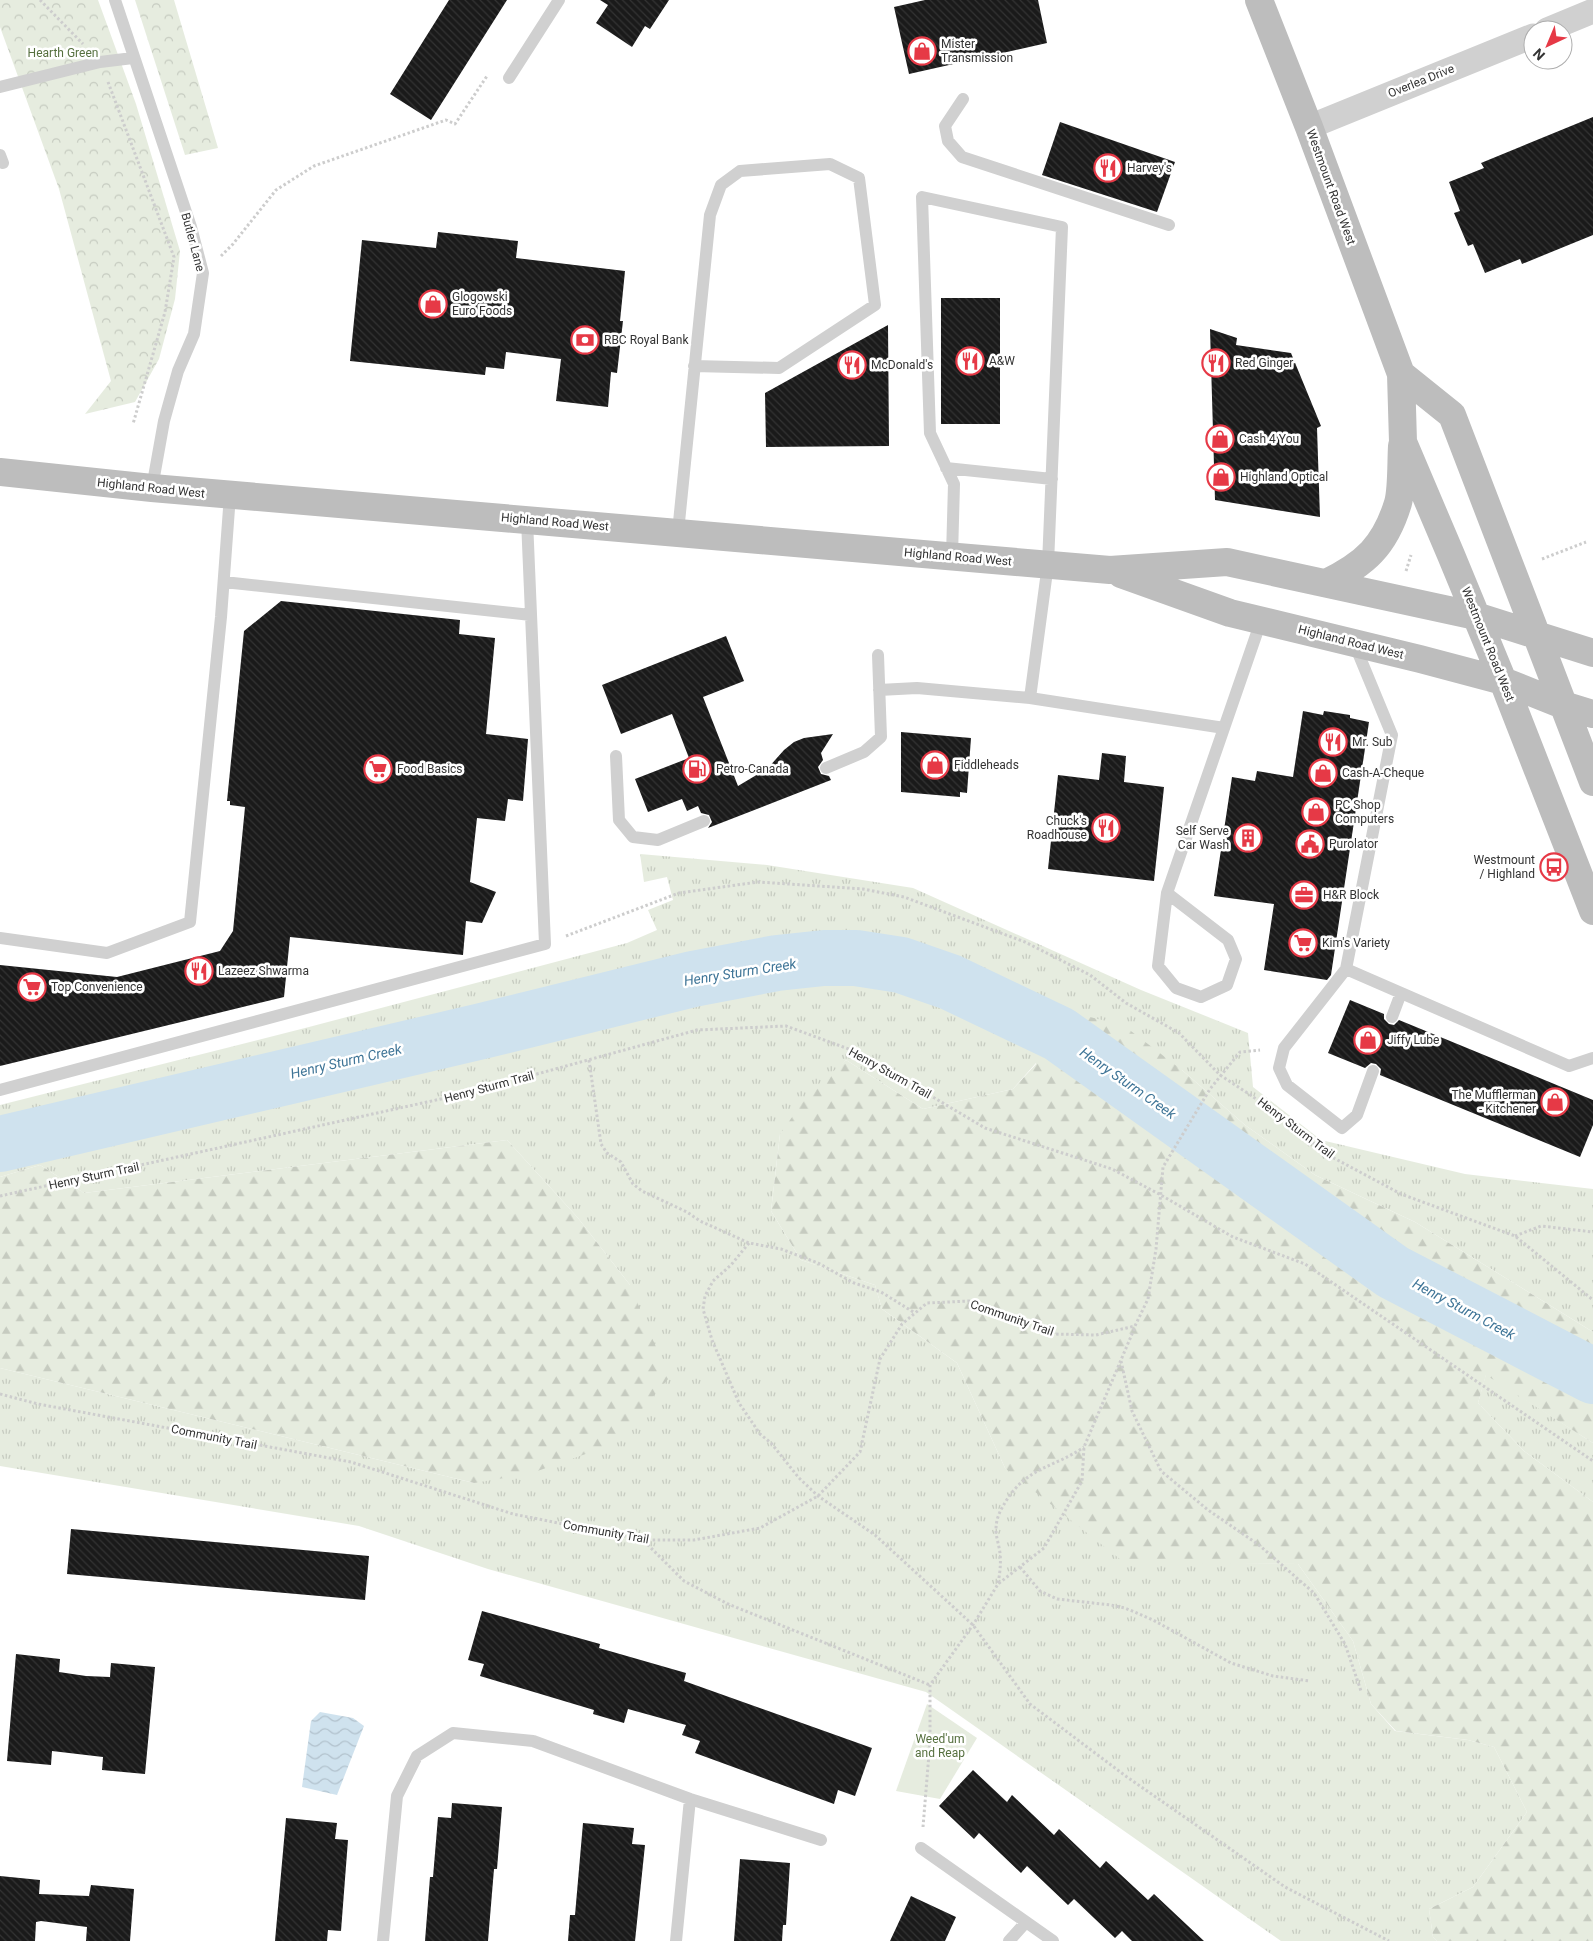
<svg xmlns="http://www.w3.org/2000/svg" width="1593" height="1941" viewBox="0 0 1593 1941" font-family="Roboto,sans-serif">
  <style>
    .grass { fill: url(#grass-tufts) }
    .forest { fill: url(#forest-firs) }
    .park { fill: url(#park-crowns) }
    .garden { fill: #e6ecdf }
    .water { fill: url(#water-waves) }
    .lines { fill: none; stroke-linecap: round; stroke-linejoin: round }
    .river { stroke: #cfe2ee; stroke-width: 56 }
    .building { fill: url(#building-back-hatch) }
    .path { stroke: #cdcdcd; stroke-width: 3; stroke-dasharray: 2.5 2.5; stroke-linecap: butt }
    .service { stroke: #d0d0d0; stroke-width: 12 }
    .minor { stroke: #d0d0d0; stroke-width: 25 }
    .secondary { stroke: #bdbdbd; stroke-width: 28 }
    .labels { text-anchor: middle; stroke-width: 5; stroke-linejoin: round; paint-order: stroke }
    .poi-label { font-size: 12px; fill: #333; stroke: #fff; text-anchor: start }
    .park-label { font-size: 12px; fill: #56703f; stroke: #fff }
    .street-label { font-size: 12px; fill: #333; stroke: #fff }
    .water-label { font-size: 14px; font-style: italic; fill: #3f7597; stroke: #fff }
  </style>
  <defs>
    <pattern id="grass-tufts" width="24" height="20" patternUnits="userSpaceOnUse" patternTransform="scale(1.25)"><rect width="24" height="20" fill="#e6ecdf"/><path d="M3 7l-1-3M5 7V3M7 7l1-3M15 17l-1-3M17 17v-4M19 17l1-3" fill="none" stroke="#c6cbc0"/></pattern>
    <pattern id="forest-firs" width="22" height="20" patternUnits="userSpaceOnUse" patternTransform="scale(1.25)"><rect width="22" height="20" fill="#e6ecdf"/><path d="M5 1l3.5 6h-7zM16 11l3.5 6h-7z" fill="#c6cbc0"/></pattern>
    <pattern id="park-crowns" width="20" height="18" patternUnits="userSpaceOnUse" patternTransform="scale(1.25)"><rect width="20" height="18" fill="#e6ecdf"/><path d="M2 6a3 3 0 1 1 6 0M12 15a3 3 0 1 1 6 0" fill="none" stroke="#c6cbc0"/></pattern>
    <pattern id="water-waves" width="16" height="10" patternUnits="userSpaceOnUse" patternTransform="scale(1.25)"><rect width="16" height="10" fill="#cfe2ee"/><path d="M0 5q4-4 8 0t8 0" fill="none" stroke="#b2c2cd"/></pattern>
    <pattern id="building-back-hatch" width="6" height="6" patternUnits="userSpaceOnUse" patternTransform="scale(1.25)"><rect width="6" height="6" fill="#1a1a1a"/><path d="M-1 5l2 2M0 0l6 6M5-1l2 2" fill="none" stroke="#333"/></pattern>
  </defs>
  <rect width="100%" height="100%" fill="#fff"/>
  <path class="grass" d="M640 854 767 865 913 888 1141 990 1248 1033 1253 1087 1321 1140 1465 1174 1593 1189V1332L1415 1222 1315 1175 1245 1125 1182 1070 1036 1063 1013 1089 923 1109 846 1060 780 1134 771 1211 801 1260 875 1285 882 1309 957 1363 1005 1468 1242 1563 1298 1564 1353 1641 1371 1704 1395 1731 1468 1740 1494 1747 1527 1812 1473 1887 1429 1909 1433 1937 1437 1941H1281L926 1692 488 1569 359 1526 0 1466V1368L474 1483 630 1285 578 1218 507 1140 84 1193 40 1165 0 1177V1105L309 1027 627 943 657 930 648 910 673 900 667 877 644 882Z
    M1486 1374 1593 1443V1502L1524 1451 1478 1403Z"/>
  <path class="forest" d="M1065 1011 1123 1025 1182 1070 1245 1125 1315 1175 1415 1222 1593 1332V1443L1486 1375 1478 1403 1524 1451 1593 1502V1941H1437L1433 1937 1429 1909 1473 1887 1527 1812 1494 1747 1468 1740 1396 1731 1371 1704 1353 1641 1298 1564 1125 1563 1005 1468 957 1363 882 1309 875 1285 801 1260 771 1211 780 1134 810 1092 846 1060 923 1109 1013 1089 1036 1064 1035 1048Z
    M507 1140 578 1218 630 1285 669 1378 611 1445 529 1474 474 1483 0 1368V1177L40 1165 84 1193Z"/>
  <path class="park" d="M0 0H98L136 104 180 251 175 299 159 359 135 402 85 414 111 381 59 189 0 27Z
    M135 0H174L218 148 185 155Z"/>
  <path class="garden" d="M927 1704 977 1738 940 1799 896 1791Z"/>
  <path class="water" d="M320 1712 353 1718 364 1726 337 1795 302 1787 311 1721Z"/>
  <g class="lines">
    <path class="river" d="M0 1144 482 1031 693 979 777 963 824 958H856L901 965 950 982 1059 1034 1393 1272 1593 1376"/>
  </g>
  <path class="building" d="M449 0H507L431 120 390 94Z
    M600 0H669L650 29 645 26 632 47 596 23 608 5Z
    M925 0H1038L1047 43 909 74 894 7Z
    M1593 117V235L1522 264 1520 259 1485 273 1473 244 1468 246 1454 213 1460 211 1449 182 1484 168 1481 163Z
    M1060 122 1175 162 1157 212 1042 175Z
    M438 232 518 241 516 258 625 271 620 321H623L617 373 611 372 608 407 556 401 561 359 506 352 504 369 486 367 485 375 350 361 362 240 436 248Z
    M941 298H1000V424H941Z
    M888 325 889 446 766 447 765 393Z
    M1210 329 1237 338 1236 345 1291 353 1321 426 1317 428 1320 517 1215 500Z
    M281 601 460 620 459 634 495 638 486 734 528 739 523 801 508 799 505 821 477 818 470 882 496 892 482 923 466 921 463 955 290 937 284 997 0 1066V965L117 977 220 951 233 931 245 807 230 805V801H227L244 631Z
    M726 636 744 681 703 697 738 786 768 768 784 750 794 742 804 738 833 734 821 753 823 760 818 767 821 774 829 776 831 780 708 828 712 822 709 815 701 813 698 806 687 811 682 799 648 812 635 779 689 758 672 714 621 734 602 685Z
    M1303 711 1323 715 1324 711 1350 715V718L1369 722 1331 975 1327 980 1264 970 1274 904 1214 896 1232 777 1255 781 1257 771 1293 777Z
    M901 732 971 738 967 793 960 792V797L901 792Z
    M1102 753 1126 756 1124 782 1164 787 1154 881 1048 869 1058 775 1099 780Z
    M1350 1000 1384 1014V1019L1389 1024 1394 1025 1399 1020 1593 1100V1125L1580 1157 1380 1075 1381 1069 1376 1064 1371 1063 1365 1068 1328 1053Z
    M71 1529 369 1556 365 1600 67 1574Z
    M482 1611 600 1644 599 1648 686 1673 684 1681 872 1748 855 1796 838 1790 834 1804 695 1753 700 1741 682 1735 686 1725 628 1709 624 1723 593 1714 594 1710 480 1676 484 1664 468 1660Z
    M16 1654 60 1659 59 1672 86 1676 110 1677 111 1663 155 1667 145 1774 102 1770 103 1757 52 1751 51 1765 7 1761Z
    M973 1770 1007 1802 1012 1795 1054 1835 1059 1829 1100 1868 1106 1861 1148 1900 1154 1894 1204 1941H1132L1122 1931 1115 1938 1074 1899 1068 1905 1027 1866 1021 1873 979 1833 974 1839 939 1806Z
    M452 1803 502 1807 497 1869H494L488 1941H425L430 1877H433L438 1817 451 1818Z
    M286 1818 337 1823 335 1839 348 1840 341 1931 328 1930 327 1941H275Z
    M583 1823 634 1828 632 1844 645 1845 635 1941H568L570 1915H575Z
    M740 1859 790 1863 786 1925H783L782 1941H734Z
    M0 1876 40 1880 39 1894 89 1896 91 1885 134 1889 130 1941H86L87 1927 41 1921 36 1922 35 1941H0Z
    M911 1896 956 1917 945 1941H890Z"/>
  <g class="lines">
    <path class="path" d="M40 0 83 44
      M108 82 174 257 165 312 133 424
      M221 256 233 244 276 190 314 166 446 120 455 124 487 76
      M1542 559 1586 542
      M1406 571 1411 555
      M566 936 679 893 758 882 863 889 904 897 1025 942 1090 975 1126 1003 1179 1033 1220 1075 1252 1096 1330 1156 1401 1194 1515 1236 1593 1300
      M589 1060 601 1144 607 1153 621 1162 633 1184 642 1191 687 1212 700 1221 749 1243 781 1249 818 1263 854 1283 881 1292 915 1313
      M0 1196 468 1093 697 1030 786 1026 857 1052 985 1128 1112 1169 1159 1194 1233 1237 1305 1264 1593 1461
      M1515 1236 1541 1226 1593 1232
      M749 1243 731 1265 713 1281 705 1296 703 1309 712 1340 739 1403 760 1434 771 1443 799 1478 818 1496 875 1535 973 1625 1030 1704 1127 1777 1285 1887 1389 1941
      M1121 1361 1132 1411 1161 1471 1208 1510 1259 1545 1314 1593 1345 1644 1361 1691
      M0 1394 38 1404 351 1462 513 1514 644 1540H694L760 1528 818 1496 860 1452 880 1359 902 1324 927 1303 969 1301 1053 1334 1096 1335 1135 1326 1148 1299 1156 1249 1163 1167 1210 1089 1240 1052 1260 1050
      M644 1541 684 1581 728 1604 930 1685
      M1020 1567 1040 1591 1057 1599 1111 1605 1125 1608 1153 1620 1231 1663 1273 1676 1310 1681
      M998 1583C1000 1573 1001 1564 1000 1553 999 1545 996 1537 996 1530 996 1518 1000 1511 1006 1501 1028 1466 1054 1468 1084 1447
      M923 1827 930 1742V1685L973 1625 998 1584 1044 1548 1082 1481 1084 1447 1135 1327"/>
    <path class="service" d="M115 0 191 227 203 273 194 334 178 371 164 421 152 488
      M509 78 559 0
      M0 87 100 62 133 58
      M963 99 945 126 948 141 962 157 1169 225
      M0 155 3 163
      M946 468 1052 479
      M678 532 710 215 721 185 740 171 830 164 859 178 875 305 779 368 694 366
      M224 582 531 615
      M1354 643 1392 735 1346 969 1569 1066 1593 1058
      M879 690 917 688 1030 698 1048 564 1062 227 922 197 930 433 954 484 952 556
      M1030 698 1224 728
      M616 756 619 820 633 837 658 840 704 821
      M826 768 864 752 881 737 878 655
      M1167 893 1228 940 1236 959 1227 985 1201 997 1176 988 1158 966 1167 893 1261 621
      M0 938 107 953 190 922 221 617 230 495
      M1346 969 1284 1048 1279 1068 1287 1085 1342 1128 1357 1115 1373 1071
      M1392 1017 1401 993
      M0 1090 545 944 527 520
      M921 1848 1053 1941
      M383 1941 397 1796 417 1756 453 1733 533 1741 690 1799 821 1840
      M676 1941 690 1799
      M1009 1941 1026 1922"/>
    <path class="minor" d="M1547 30 1593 11
      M1309 127 1533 36"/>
    <path class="secondary" d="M1259 0 1309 127 1401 374 1403 442 1451 555 1503 681 1593 911
      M1401 374 1452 415 1593 782
      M0 472 152 488 1110 570 1227 562 1476 616 1593 653
      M1121 574 1230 613 1420 659 1503 681 1563 705 1593 714
      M1326 583C1365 564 1385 546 1398 503 1402 489 1401 462 1402 446"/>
  </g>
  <defs>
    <g id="shop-ring" transform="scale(1.4375)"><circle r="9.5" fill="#fff" stroke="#e63946" stroke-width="1.5"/><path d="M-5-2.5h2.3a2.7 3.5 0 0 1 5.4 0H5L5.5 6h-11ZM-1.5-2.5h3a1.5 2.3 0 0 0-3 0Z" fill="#e63946"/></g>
    <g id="restaurant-ring" transform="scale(1.4375)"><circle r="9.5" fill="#fff" stroke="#e63946" stroke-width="1.5"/><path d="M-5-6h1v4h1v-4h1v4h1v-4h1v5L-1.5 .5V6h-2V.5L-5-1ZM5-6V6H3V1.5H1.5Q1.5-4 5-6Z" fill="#e63946"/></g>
    <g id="bank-ring" transform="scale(1.4375)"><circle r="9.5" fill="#fff" stroke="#e63946" stroke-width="1.5"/><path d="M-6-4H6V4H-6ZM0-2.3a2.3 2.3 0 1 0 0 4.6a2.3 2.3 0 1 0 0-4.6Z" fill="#e63946"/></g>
    <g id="supermarket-ring" transform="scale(1.4375)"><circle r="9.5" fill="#fff" stroke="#e63946" stroke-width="1.5"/><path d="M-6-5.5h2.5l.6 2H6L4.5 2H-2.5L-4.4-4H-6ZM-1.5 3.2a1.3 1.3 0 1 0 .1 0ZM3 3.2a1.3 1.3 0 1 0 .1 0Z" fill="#e63946"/></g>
    <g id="fuel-ring" transform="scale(1.4375)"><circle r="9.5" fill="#fff" stroke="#e63946" stroke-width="1.5"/><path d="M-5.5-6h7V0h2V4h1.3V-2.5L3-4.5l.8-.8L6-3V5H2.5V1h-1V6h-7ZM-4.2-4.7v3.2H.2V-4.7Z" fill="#e63946"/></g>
    <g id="building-ring" transform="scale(1.4375)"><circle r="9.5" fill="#fff" stroke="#e63946" stroke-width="1.5"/><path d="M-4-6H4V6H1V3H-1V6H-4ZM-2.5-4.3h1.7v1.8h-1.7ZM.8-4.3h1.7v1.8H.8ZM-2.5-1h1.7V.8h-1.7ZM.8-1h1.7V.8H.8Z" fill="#e63946"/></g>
    <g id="civic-ring" transform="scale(1.4375)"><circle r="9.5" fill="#fff" stroke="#e63946" stroke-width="1.5"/><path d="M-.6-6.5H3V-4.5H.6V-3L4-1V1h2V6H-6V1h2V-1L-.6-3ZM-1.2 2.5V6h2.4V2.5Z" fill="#e63946"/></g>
    <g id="bus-ring" transform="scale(1.4375)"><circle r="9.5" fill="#fff" stroke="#e63946" stroke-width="1.5"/><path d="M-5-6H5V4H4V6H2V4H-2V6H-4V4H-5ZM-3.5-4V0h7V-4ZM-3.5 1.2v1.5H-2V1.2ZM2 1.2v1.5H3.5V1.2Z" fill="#e63946"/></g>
    <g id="office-ring" transform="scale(1.4375)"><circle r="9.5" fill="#fff" stroke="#e63946" stroke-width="1.5"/><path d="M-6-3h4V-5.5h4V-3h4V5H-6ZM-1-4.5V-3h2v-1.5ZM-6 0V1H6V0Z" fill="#e63946"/></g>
  </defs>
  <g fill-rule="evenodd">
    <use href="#shop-ring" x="922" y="51"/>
    <use href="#restaurant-ring" x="1108" y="168"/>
    <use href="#shop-ring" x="433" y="304"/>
    <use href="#bank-ring" x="585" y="340"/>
    <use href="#restaurant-ring" x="970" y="361"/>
    <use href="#restaurant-ring" x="1216" y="363"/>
    <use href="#restaurant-ring" x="852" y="365"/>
    <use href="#shop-ring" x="1220" y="439"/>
    <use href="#shop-ring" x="1221" y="477"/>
    <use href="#restaurant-ring" x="1333" y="742"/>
    <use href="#shop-ring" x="935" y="765"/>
    <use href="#supermarket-ring" x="378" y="769"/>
    <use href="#fuel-ring" x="697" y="769"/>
    <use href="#shop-ring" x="1323" y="773"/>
    <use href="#shop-ring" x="1316" y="812"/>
    <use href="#restaurant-ring" x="1106" y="828"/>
    <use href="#building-ring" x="1248" y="838"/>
    <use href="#civic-ring" x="1310" y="844"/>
    <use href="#bus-ring" x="1554" y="867"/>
    <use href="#office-ring" x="1304" y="895"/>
    <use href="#supermarket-ring" x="1303" y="943"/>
    <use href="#restaurant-ring" x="199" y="971"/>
    <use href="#supermarket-ring" x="32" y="987"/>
    <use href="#shop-ring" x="1368" y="1040"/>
    <use href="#shop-ring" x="1555" y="1102"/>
  </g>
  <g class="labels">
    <g class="poi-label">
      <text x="941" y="48">Mister<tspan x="941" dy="14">Transmission</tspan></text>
      <text x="1127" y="172">Harvey's</text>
      <text x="452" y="301">Glogowski<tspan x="452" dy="14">Euro Foods</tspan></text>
      <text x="604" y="344">RBC Royal Bank</text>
      <text x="989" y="365">A&amp;W</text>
      <text x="1235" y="367">Red Ginger</text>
      <text x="871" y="369">McDonald's</text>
      <text x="1239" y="443">Cash 4 You</text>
      <text x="1240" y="481">Highland Optical</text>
      <text x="1352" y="746">Mr. Sub</text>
      <text x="954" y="769">Fiddleheads</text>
      <text x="397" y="773">Food Basics</text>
      <text x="716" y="773">Petro-Canada</text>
      <text x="1342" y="777">Cash-A-Cheque</text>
      <text x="1335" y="809">PC Shop<tspan x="1335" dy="14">Computers</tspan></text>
      <text x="1087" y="825" text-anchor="end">Chuck's<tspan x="1087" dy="14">Roadhouse</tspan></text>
      <text x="1229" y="835" text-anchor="end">Self Serve<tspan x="1229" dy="14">Car Wash</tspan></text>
      <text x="1329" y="848">Purolator</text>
      <text x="1535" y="864" text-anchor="end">Westmount<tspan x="1535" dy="14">/ Highland</tspan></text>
      <text x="1323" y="899">H&amp;R Block</text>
      <text x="1322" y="947">Kim's Variety</text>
      <text x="218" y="975">Lazeez Shwarma</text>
      <text x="51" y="991">Top Convenience</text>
      <text x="1387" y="1044">Jiffy Lube</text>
      <text x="1536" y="1099" text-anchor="end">The Mufflerman<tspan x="1536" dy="14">- Kitchener</tspan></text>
    </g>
    <g class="park-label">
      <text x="63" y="57">Hearth Green</text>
      <text x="940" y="1743">Weed'um<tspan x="940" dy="14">and Reap</tspan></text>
    </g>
    <g class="street-label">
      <text transform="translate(1421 81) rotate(-22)" y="4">Overlea Drive</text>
      <text transform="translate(1331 187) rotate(70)" y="4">Westmount Road West</text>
      <text transform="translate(193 242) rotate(75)" y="4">Butler Lane</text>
      <text transform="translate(151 488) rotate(6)" y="4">Highland Road West</text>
      <text transform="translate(555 522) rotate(5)" y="4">Highland Road West</text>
      <text transform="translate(958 557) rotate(5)" y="4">Highland Road West</text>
      <text transform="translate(1351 642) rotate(14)" y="4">Highland Road West</text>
      <text transform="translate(1488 644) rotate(68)" y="4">Westmount Road West</text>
      <text transform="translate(890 1073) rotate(29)" y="4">Henry Sturm Trail</text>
      <text transform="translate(489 1087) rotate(-15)" y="4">Henry Sturm Trail</text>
      <text transform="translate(1296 1128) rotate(37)" y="4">Henry Sturm Trail</text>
      <text transform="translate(94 1176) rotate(-12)" y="4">Henry Sturm Trail</text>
      <text transform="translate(1012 1318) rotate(19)" y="4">Community Trail</text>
      <text transform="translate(214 1437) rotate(11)" y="4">Community Trail</text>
      <text transform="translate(606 1532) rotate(10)" y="4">Community Trail</text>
    </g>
    <g class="water-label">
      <text transform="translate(740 972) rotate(-9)" y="5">Henry Sturm Creek</text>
      <text transform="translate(346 1061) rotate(-13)" y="5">Henry Sturm Creek</text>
      <text transform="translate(1128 1083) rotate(35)" y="5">Henry Sturm Creek</text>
      <text transform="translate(1464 1309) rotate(28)" y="5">Henry Sturm Creek</text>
    </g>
  </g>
  <g transform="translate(1548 45) rotate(224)"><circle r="24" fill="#ffffff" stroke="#adadad"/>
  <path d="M0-4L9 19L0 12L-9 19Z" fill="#e63946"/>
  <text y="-8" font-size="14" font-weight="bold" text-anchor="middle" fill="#333333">N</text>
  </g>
</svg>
